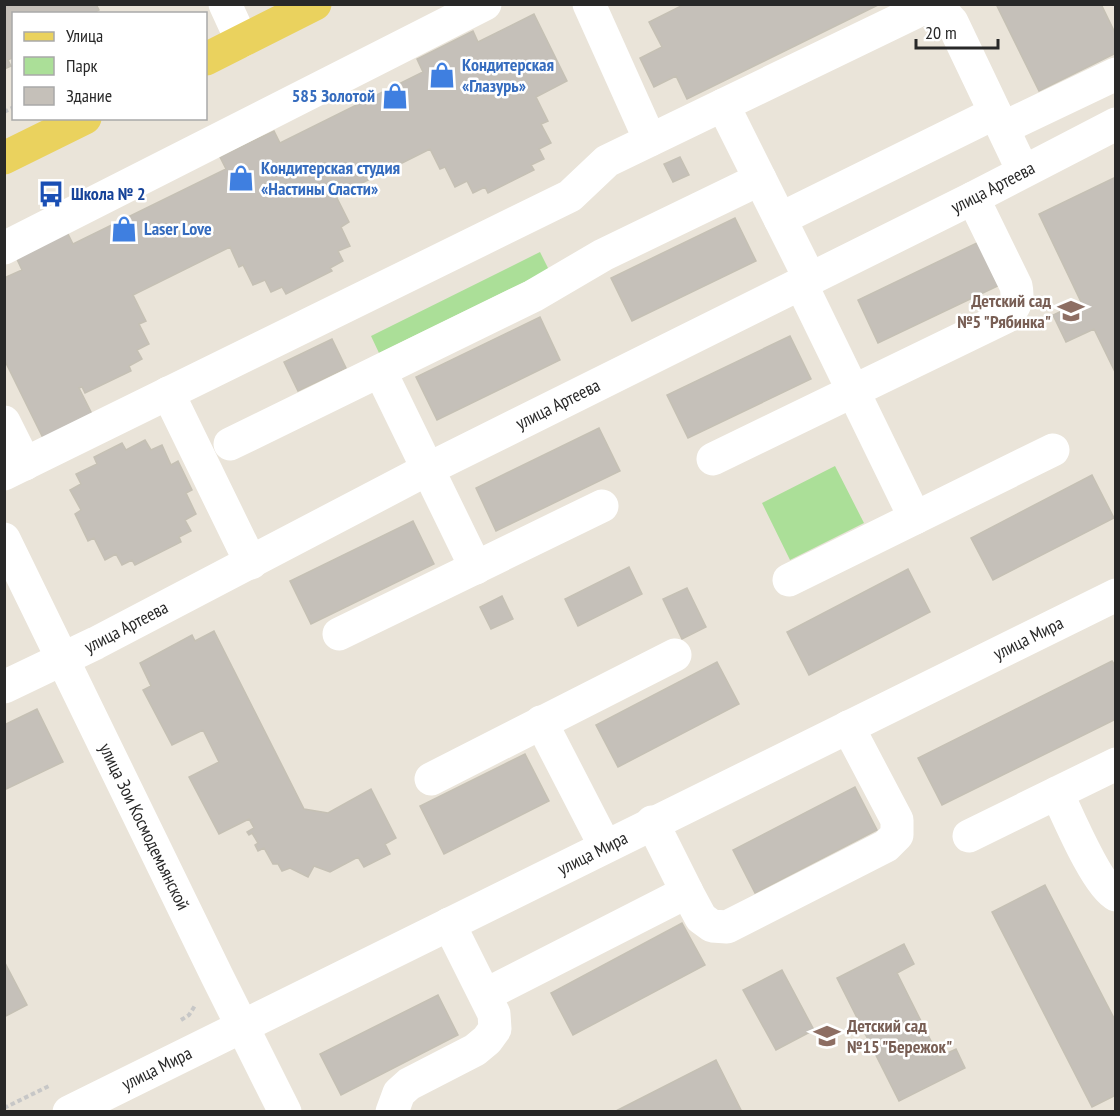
<svg xmlns="http://www.w3.org/2000/svg" width="1120" height="1116" viewBox="0 0 1120 1116" font-family="'PT Sans Narrow',sans-serif">
  <style>
    .green { fill: #abdf98 }
    .building { fill: #c5c0b9; stroke: #c5c0b4; stroke-width: 1.5 }
    .lines { fill: none; stroke-linecap: round; stroke-linejoin: round }
    .path { stroke: #c7c7c7; stroke-width: 4; stroke-dasharray: 4.5 3; stroke-linecap: butt }
    .minor { stroke: #fff; stroke-width: 33 }
    .major { stroke: #ead25e; stroke-width: 33 }
    .labels { text-anchor: middle; stroke-width: 5; stroke-linejoin: round; paint-order: stroke }
    .shop-label { font-size: 18px; font-weight: bold; fill: #366cbe; stroke: #fff; text-anchor: start }
    .street-label { font-size: 18px; fill: #282828; stroke: #fff }
    .transit-label { font-size: 18px; font-weight: bold; fill: #164399; stroke: #fff; text-anchor: start }
    .education-label { font-size: 18px; font-weight: bold; fill: #785e54; stroke: #fff; text-anchor: end }
  </style>
  <rect width="100%" height="100%" fill="#eae4d9"/>
  <path class="green" d="M540 252 549 270 379 353 371 336Z
    M835 466 864 523 790 560 762 503Z"/>
  <path class="building" d="M4 4H96L99 10 92 14H14V57L8 60 11 66 4 69Z
    M685 4H880L687 99 676 76 654 87 640 58 662 47 649 22Z
    M996 4H1101L1116 35V53L1039 91Z
    M534 14 567 81 536 97 548 121 541 124 551 143 539 149 544 159 531 165 534 170 488 193 485 187 473 193 467 181 455 187 445 167 440 169 430 149 336 196 349 222 341 227 350 246 338 251 343 261 330 268 332 271 286 294 282 287 271 292 265 280 253 285 243 265 239 267 230 247 133 295 146 321 139 324 149 344 137 350 142 359 129 366 131 371 85 393 82 387 79 388 93 416 44 440 4 359V278L22 270 16 257 67 232 73 244 226 169 220 157 274 131 280 143 423 72 417 59 473 31 478 42Z
    M680 157 689 175 673 182 664 164Z
    M1116 177V374L1094 329 1066 342 1053 315 1081 302 1039 214Z
    M735 218 756 261 632 321 611 278Z
    M981 241 1002 284 878 343 858 300Z
    M540 317 560 360 437 420 416 377Z
    M790 336 811 379 688 438 667 395Z
    M332 339 346 368 298 391 284 362Z
    M599 428 620 471 496 531 476 488Z
    M145 440 151 450 162 445 171 465 178 461 192 490 186 493 196 514 185 520 191 531 179 537 181 542 135 565 132 560 122 565 116 554 105 560 94 538 88 541 75 514 81 510 70 490 81 484 76 474 97 464 94 457 122 443 126 450Z
    M1092 475 1114 518 993 580 971 538Z
    M413 521 434 564 311 624 290 581Z
    M629 567 642 594 578 626 565 599Z
    M908 569 930 612 809 675 787 632Z
    M687 588 706 627 682 639 663 599Z
    M502 596 513 619 491 629 480 607Z
    M214 631 304 809 328 813 371 789 396 838 385 844 390 854 364 867 358 857 330 872 314 866 308 877 290 868 282 871 278 864H273L264 848 258 851 255 845 258 843 252 833 249 835 247 832 254 828 249 819 219 834 189 777 219 762 203 730 172 745 143 690 151 686 140 663 192 635 195 641Z
    M1112 661 1116 667V719L942 805 918 758Z
    M717 662 739 704 618 767 596 725Z
    M37 709 63 762 4 790V725Z
    M525 754 549 801 444 854 420 806Z
    M855 787 877 830 755 893 733 850Z
    M1045 885 1116 1022V1095L1092 1107 992 912Z
    M682 923 705 965 573 1035 551 993Z
    M904 944 914 964 897 973 939 1057 956 1049 965 1068 899 1101 837 978Z
    M4 961 27 1005 4 1017Z
    M782 970 814 1030 776 1050 743 990Z
    M438 995 458 1035 341 1095 320 1054Z
    M716 1060 742 1112H614Z"/>
  <g class="lines">
    <path class="path" d="M4 112 14 107
      M181 1020 189 1015 196 1004
      M4 1108 51 1085"/>
    <g class="minor">
      <path d="M225 4 242 41"/>
      <path d="M589 4 650 140"/>
      <path d="M723 105 920 10C935 8 942 10 952 22L1023 171"/>
      <path d="M1003 128 1116 74"/>
      <path d="M780 219 995 113"/>
      <path d="M4 248 485 4"/>
      <path d="M801 284 915 518"/>
      <path d="M380 371 476 568"/>
      <path d="M168 393 251 563"/>
      <path d="M4 422 25 464"/>
      <path d="M230 444 533 296 603 255 760 179"/>
      <path d="M713 459 1006 317C1015 306 1019 300 1016 286L973 198"/>
      <path d="M4 474 570 196 607 161 723 105 810 279"/>
      <path id="s1" d="M4 539 217 976 285 1112"/>
      <path d="M789 580 1053 450"/>
      <path d="M339 634 602 506"/>
      <path id="s2" d="M4 687 96 643 428 469 973 198 1116 124"/>
      <path d="M541 722 605 846"/>
      <path d="M431 779 675 655"/>
      <path d="M1057 793C1067 814 1097 886 1116 895"/>
      <path d="M969 836 1116 764"/>
      <path d="M687 892 701 918 712 926 727 927 886 846 897 835V820L848 727"/>
      <path d="M485 995 687 892 652 822"/>
      <path id="s3" d="M69 1112 1116 595"/>
      <path d="M392 1112 399 1093 409 1084 475 1050 487 1040 495 1029 494 1014 449 924"/>
    </g>
    <path class="major" d="M206 59 315 4
      M4 158 85 118"/>
  </g>
  <defs>
    <g id="shop-bare" transform="scale(2.07)"><path d="M-5-2.5h2.3a2.7 3.5 0 0 1 5.4 0H5L5.5 6h-11ZM-1.5-2.5h3a1.5 2.3 0 0 0-3 0Z" fill="#3f7fe0" stroke="#fff" stroke-width="2.5" paint-order="stroke"/></g>
    <g id="bus-bare" transform="scale(2.07)"><path d="M-5-6H5V4H4V6H2V4H-2V6H-4V4H-5ZM-3.5-4V0h7V-4ZM-3.5 1.2v1.5H-2V1.2ZM2 1.2v1.5H3.5V1.2Z" fill="#1a4fb4" stroke="#fff" stroke-width="2.5" paint-order="stroke"/></g>
    <g id="school-bare" transform="scale(2.07)"><path d="M0-5L7-2L0 1L-7-2ZM-4 1L0 2.5L4 1V4Q0 6-4 4Z" fill="#8d6e63" stroke="#fff" stroke-width="2.5" paint-order="stroke"/></g>
  </defs>
  <g fill-rule="evenodd">
    <use href="#shop-bare" x="442" y="75"/>
    <use href="#shop-bare" x="395" y="96"/>
    <use href="#shop-bare" x="241" y="178"/>
    <use href="#bus-bare" x="51" y="194"/>
    <use href="#shop-bare" x="124" y="229"/>
    <use href="#school-bare" x="1071" y="311"/>
    <use href="#school-bare" x="827" y="1036"/>
  </g>
  <g class="labels">
    <g class="shop-label">
      <text x="462" y="71">Кондитерская<tspan x="462" dy="21">«Глазурь»</tspan></text>
      <text x="375" y="102" text-anchor="end">585 Золотой</text>
      <text x="261" y="174">Кондитерская студия<tspan x="261" dy="21">«Настины Сласти»</tspan></text>
      <text x="144" y="235">Laser Love</text>
    </g>
    <g class="street-label">
      <text dy="6" stroke="none"><textPath href="#s2" startOffset="1108">улица Артеева</textPath></text>
      <text dy="6" stroke="none"><textPath href="#s2" startOffset="622">улица Артеева</textPath></text>
      <text dy="6" stroke="none"><textPath href="#s2" startOffset="136">улица Артеева</textPath></text>
      <text dy="6" stroke="none"><textPath href="#s3" startOffset="1070">улица Мира</textPath></text>
      <text dy="6" stroke="none"><textPath href="#s1" startOffset="320">улица Зои Космодемьянской</textPath></text>
      <text dy="6" stroke="none"><textPath href="#s3" startOffset="584">улица Мира</textPath></text>
      <text dy="6" stroke="none"><textPath href="#s3" startOffset="98">улица Мира</textPath></text>
    </g>
    <g class="transit-label">
      <text x="71" y="200">Школа № 2</text>
    </g>
    <g class="education-label">
      <text x="1051" y="307">Детский сад<tspan x="1051" dy="21">№5 "Рябинка"</tspan></text>
      <text x="847" y="1032" text-anchor="start">Детский сад<tspan x="847" dy="21">№15 "Бережок"</tspan></text>
    </g>
  </g>
  <rect width="1120" height="1116" fill="none" stroke="#282828" stroke-width="12"/>
  <rect x="12" y="12" width="195" height="108" fill="#ffffff" stroke="#a9a9a9" stroke-width="1.5"/>
  <rect x="24" y="32" width="30" height="9" fill="#ead25e" stroke="#a9a9a9" stroke-width="1.5"/>
  <text x="66" y="42" font-size="18" fill="#282828">Улица</text>
  <rect x="24" y="57" width="30" height="18" fill="#abdf98" stroke="#a9a9a9" stroke-width="1.5"/>
  <text x="66" y="72" font-size="18" fill="#282828">Парк</text>
  <rect x="24" y="87" width="30" height="18" fill="#c5c0b9" stroke="#a9a9a9" stroke-width="1.5"/>
  <text x="66" y="102" font-size="18" fill="#282828">Здание</text>
  <path d="M916 39v9h82v-9" fill="none" stroke="#282828" stroke-width="3"/>
  <text x="925" y="39" font-size="18" fill="#282828" stroke="#ffffff" stroke-width="4.5" paint-order="stroke">20 m</text>
</svg>
